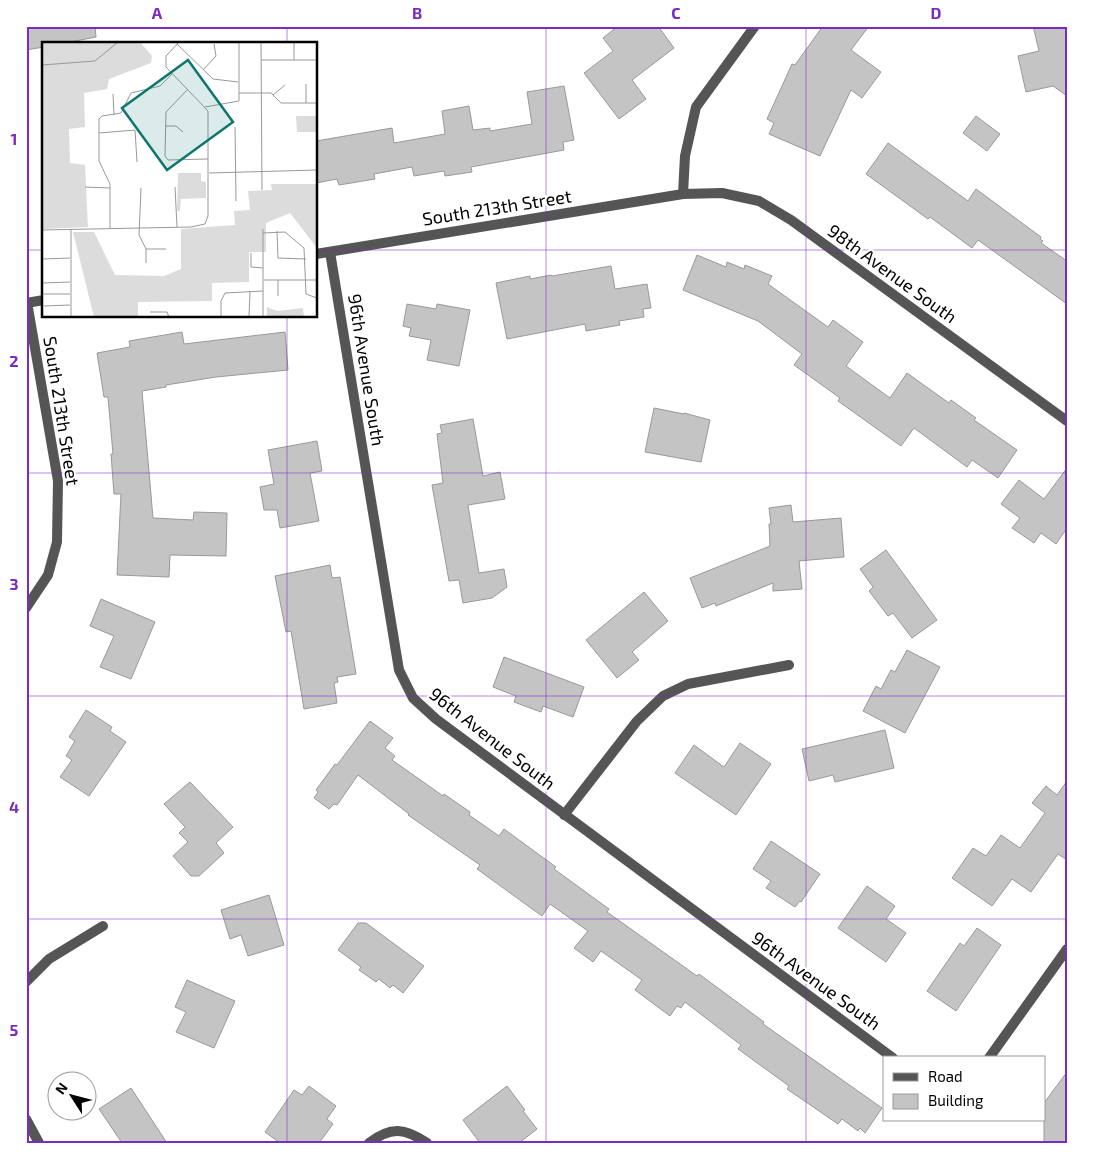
<svg xmlns="http://www.w3.org/2000/svg" width="1093" height="1169" viewBox="0 0 1093 1169" font-family="'Exo 2',sans-serif">
  <style>
    .building { fill: #c4c4c4; stroke: #999 }
    .lines { fill: none; stroke-linecap: round; stroke-linejoin: round }
    .minor { stroke: #555; stroke-width: 10 }
    .grid { fill: none; stroke: #7b2cbf; stroke-width: 1; stroke-opacity: 0.55 }
    .labels { text-anchor: middle; stroke-width: 4.5; stroke-linejoin: round; paint-order: stroke }
    .street-label { font-size: 18px; fill: #000; stroke: #fff }
    .inset-road { fill: none; stroke: #999; stroke-width: 1 }
    .view { fill: #0f766e; fill-opacity: 0.15; stroke: #0f766e; stroke-width: 2.5 }
    .inset-edge { fill: none; stroke: #000; stroke-width: 2.5 }
    .neatline { fill: none; stroke: #7b2cbf; stroke-width: 2 }
    .grid-label { font-size: 16px; text-anchor: middle; font-weight: bold; fill: #7b2cbf }
  </style>
  <rect width="100%" height="100%" fill="#fff"/>
  <path class="building" d="M26 26H95L96 37 60 44H44V47L26 50Z
    M618 26H658L674 48 632 80 646 99 619 119 584 73 613 51 603 38Z
    M823 26H869L851 50 881 72 862 98 851 90 820 156 769 134 774 123 767 119 792 64 795 65Z
    M1033 26H1067V96L1053 86 1026 92 1018 56 1039 51Z
    M564 86 574 140 563 142 564 150 471 167 472 172 445 176 444 171 414 176 412 167 374 174 375 179 339 185 337 179 316 183V141L392 128 394 143 445 134 442 111 469 106 473 130 490 128V131L532 124 527 92Z
    M976 116 1000 134 987 151 963 133Z
    M888 143 968 201 976 189 1041 237 1040 239 1043 241 1041 243 1067 261V304L978 240 972 248 930 217 928 219 866 174Z
    M697 255 726 267 727 262 744 269 745 265 772 276 768 284 828 327 833 320 863 342 846 366 890 398 907 373 949 403 951 400 976 418 974 420 1017 450 998 478 972 460 967 467 914 428 901 446 838 401 840 398 794 365 802 354 758 321 683 290Z
    M611 266 615 289 647 284 651 308 643 309 644 317 619 321 620 325 586 331 585 324 507 339 496 283 530 276V279L551 275 552 276Z
    M407 304 436 309 437 304 470 310 459 366 427 360 431 340 409 336 411 328 403 326Z
    M182 332 184 344 285 332 288 370 216 377 166 385V387L142 391 153 518 193 520 194 512 227 513 226 556 170 555 169 577 117 575 121 494H114L111 454H113L108 397H104L97 353 130 347 129 341Z
    M654 408 684 414V413L710 420 701 462 645 452Z
    M473 419 483 476 500 472 505 499 468 505 479 573 504 569 507 587 492 598 463 603 459 580 449 581 432 485 443 483 437 434 442 433 440 425Z
    M317 441 322 471 310 473 319 521 280 528 277 510H264L260 487 274 484 268 450Z
    M1067 468V528L1056 544 1041 533 1034 543 1012 528 1020 518 1001 504 1019 480 1044 499Z
    M791 505 793 522 841 518 844 557 799 561 802 589 773 591V583L716 606 715 603 702 608 690 578 770 546 769 524H771L769 508Z
    M886 550 937 620 912 638 893 613 888 616 869 591 873 587 860 569Z
    M330 565 332 578 340 577 356 674 337 677 338 682 334 683 337 703 304 709 291 631 286 632 275 576Z
    M644 592 668 621 632 652 639 660 617 678 586 640Z
    M101 599 155 622 131 679 100 667 114 636 90 626Z
    M907 650 940 667 905 733 863 711 876 686 881 689 891 670 895 672Z
    M504 657 584 687 573 717 543 706 541 712 514 702 516 696 493 687Z
    M86 710 112 727 110 731 126 742 89 796 60 777 72 760 66 756 75 741 69 737Z
    M370 721 393 738 385 748 395 756 392 760 429 786 443 796 444 794 470 812 469 815 499 836 504 829 556 867 554 869 609 909 607 912 697 976 699 974 764 1022 763 1024 882 1108 865 1133 860 1128 858 1131 842 1119 838 1124 787 1089 789 1086 738 1049 741 1045 685 1002 681 1008 677 1006 670 1016 635 990 642 980 601 951 593 962 574 948 588 931 550 904 542 916 477 869 480 865 408 815 409 814 358 775 337 805 334 804 329 809 314 798 318 792 316 790 335 764 337 765Z
    M885 730 894 768 835 782 833 775 809 781 802 749Z
    M740 743 771 764 736 815 675 773 694 745 724 767Z
    M1067 781V860L1058 854 1031 892 1012 879 992 906 952 878 973 848 986 856 1001 835 1020 848 1045 813 1032 803 1046 786 1057 795Z
    M190 782 233 827 216 843 224 853 199 876H191L173 856 188 842 179 833 185 827 164 804Z
    M771 841 820 874 801 902 800 901 795 907 766 888 771 881 753 869Z
    M867 886 895 906 886 919 906 933 886 962 838 928Z
    M269 895 284 945 248 956 241 935 230 939 221 910Z
    M358 923H366L424 966 403 993 393 985 390 988 379 979 376 982 359 970 361 967 338 950Z
    M977 928 1001 945 956 1011 927 991 960 943 964 946Z
    M187 980 235 1001 214 1048 176 1032 186 1012 175 1007Z
    M1067 1072V1143H1044V1103Z
    M309 1086 336 1106 327 1119 333 1124 319 1143H280L265 1132 294 1090 302 1095Z
    M507 1086 525 1110 523 1111 537 1129 519 1143H480L463 1120Z
    M131 1088 167 1143H122L99 1109Z"/>
  <g class="lines">
    <path class="minor" d="M683 194 685 156 696 107 755 26
      M330 252 399 670 413 698 436 719 893 1058
      M316 254 683 194 722 193 759 201 791 220 1067 421
      M26 303 44 300
      M26 608 48 575 57 542 58 481 27 302
      M564 815 637 721 663 696 688 684 789 665
      M26 982 49 959 103 926
      M989 1058 1067 949
      M26 1119 39 1143
      M369 1143C391 1126 405 1128 427 1143"/>
  </g>
  <path class="grid" d="M287 26V44M546 26V1143M806 26V1143M26 250H44M316 250H1067M287 316V1143M26 473H1067M26 696H1067M26 919H1067"/>
  <g class="labels">
    <g class="street-label">
      <text transform="translate(497 208) rotate(-9)" y="6">South 213th Street</text>
      <text transform="translate(892 274) rotate(36)" y="6">98th Avenue South</text>
      <text transform="translate(366 370) rotate(81)" y="6">96th Avenue South</text>
      <text transform="translate(61 411) rotate(81)" y="6">South 213th Street</text>
      <text transform="translate(492 739) rotate(38)" y="6">96th Avenue South</text>
      <text transform="translate(816 981) rotate(36)" y="6">96th Avenue South</text>
    </g>
  </g>
  <g transform="translate(42 42)">
    <rect width="275" height="275" fill="#fff"/>
    <path d="M0 0H98L110 14 109 21 67 37 65 47 42 51 43 85 27 87 28 121 43 123 46 185 0 187ZM254 74H275V90H255ZM136 131H159V139L164 140V156L139 157 138 169H135ZM229 142H275V206L248 171 224 181V210H207V240L170 241V259L96 260V275H52L31 190H52L73 233 122 234 139 227V187L193 183 192 169 208 168 206 149 230 148ZM225 265 235 269 261 266 262 275H225Z" fill="#dcdcdc"/>
    <path class="inset-road" d="M219 0 220 148M252 0V18M135 2 171 37 196 40M219 18H275M0 23 53 19 76 0M161 28 174 14 172 2M146 47 124 70 123 114 126 118 166 117M197 51H229L239 61H275M71 52 72 73M231 53 243 43M264 61V42M163 65 197 59V0M123 84H134L141 90M193 85 194 159M57 91 93 88 95 120M167 131 275 128M43 145 68 146M133 145 135 185M99 146 97 193 104 207V221M68 186V142L57 119V77L60 74 79 71 89 51 118 44 130 32M29 187V275M0 188 149 185 163 182 166 174V69L124 25V14L137 0M235 189 236 216 264 217M221 191 243 190 262 206 264 252 275 256M104 207H124M209 211V225L221 226M0 217 28 216M222 238H275M0 241 28 240M2 252H28M236 254V238M2 264 28 263M108 270H125L127 275M179 275V259L183 251 221 249M207 275 208 249M221 275V187"/>
    <path class="view" d="M146 18 191 80 125 128 80 66Z"/>
    <rect width="275" height="275" class="inset-edge"/>
  </g>
  <rect width="1093" height="1169" fill="none" stroke="#ffffff" stroke-width="55"/>
  <rect x="883" y="1056" width="162" height="65" fill="#ffffff" stroke="#999999"/>
  <rect x="893" y="1073" width="25" height="8" fill="#555555" stroke="#999999"/>
  <text x="928" y="1082" font-size="15" fill="#000000">Road</text>
  <rect x="893" y="1094" width="25" height="15" fill="#c4c4c4" stroke="#999999"/>
  <text x="928" y="1106" font-size="15" fill="#000000">Building</text>
  <g transform="translate(72 1096) rotate(306)"><circle r="24" fill="#ffffff" stroke="#999999"/>
  <path d="M0-4L9 19L0 12L-9 19Z" fill="#000000"/>
  <text y="-8" font-size="14" font-weight="bold" text-anchor="middle" fill="#000000">N</text>
  </g>
  <rect x="28" y="28" width="1038" height="1114" class="neatline"/>
  <g class="grid-label">
    <text x="157" y="19">A</text>
    <text x="417" y="19">B</text>
    <text x="676" y="19">C</text>
    <text x="936" y="19">D</text>
    <text x="14" y="145">1</text>
    <text x="14" y="367">2</text>
    <text x="14" y="590">3</text>
    <text x="14" y="813">4</text>
    <text x="14" y="1036">5</text>
  </g>
</svg>
